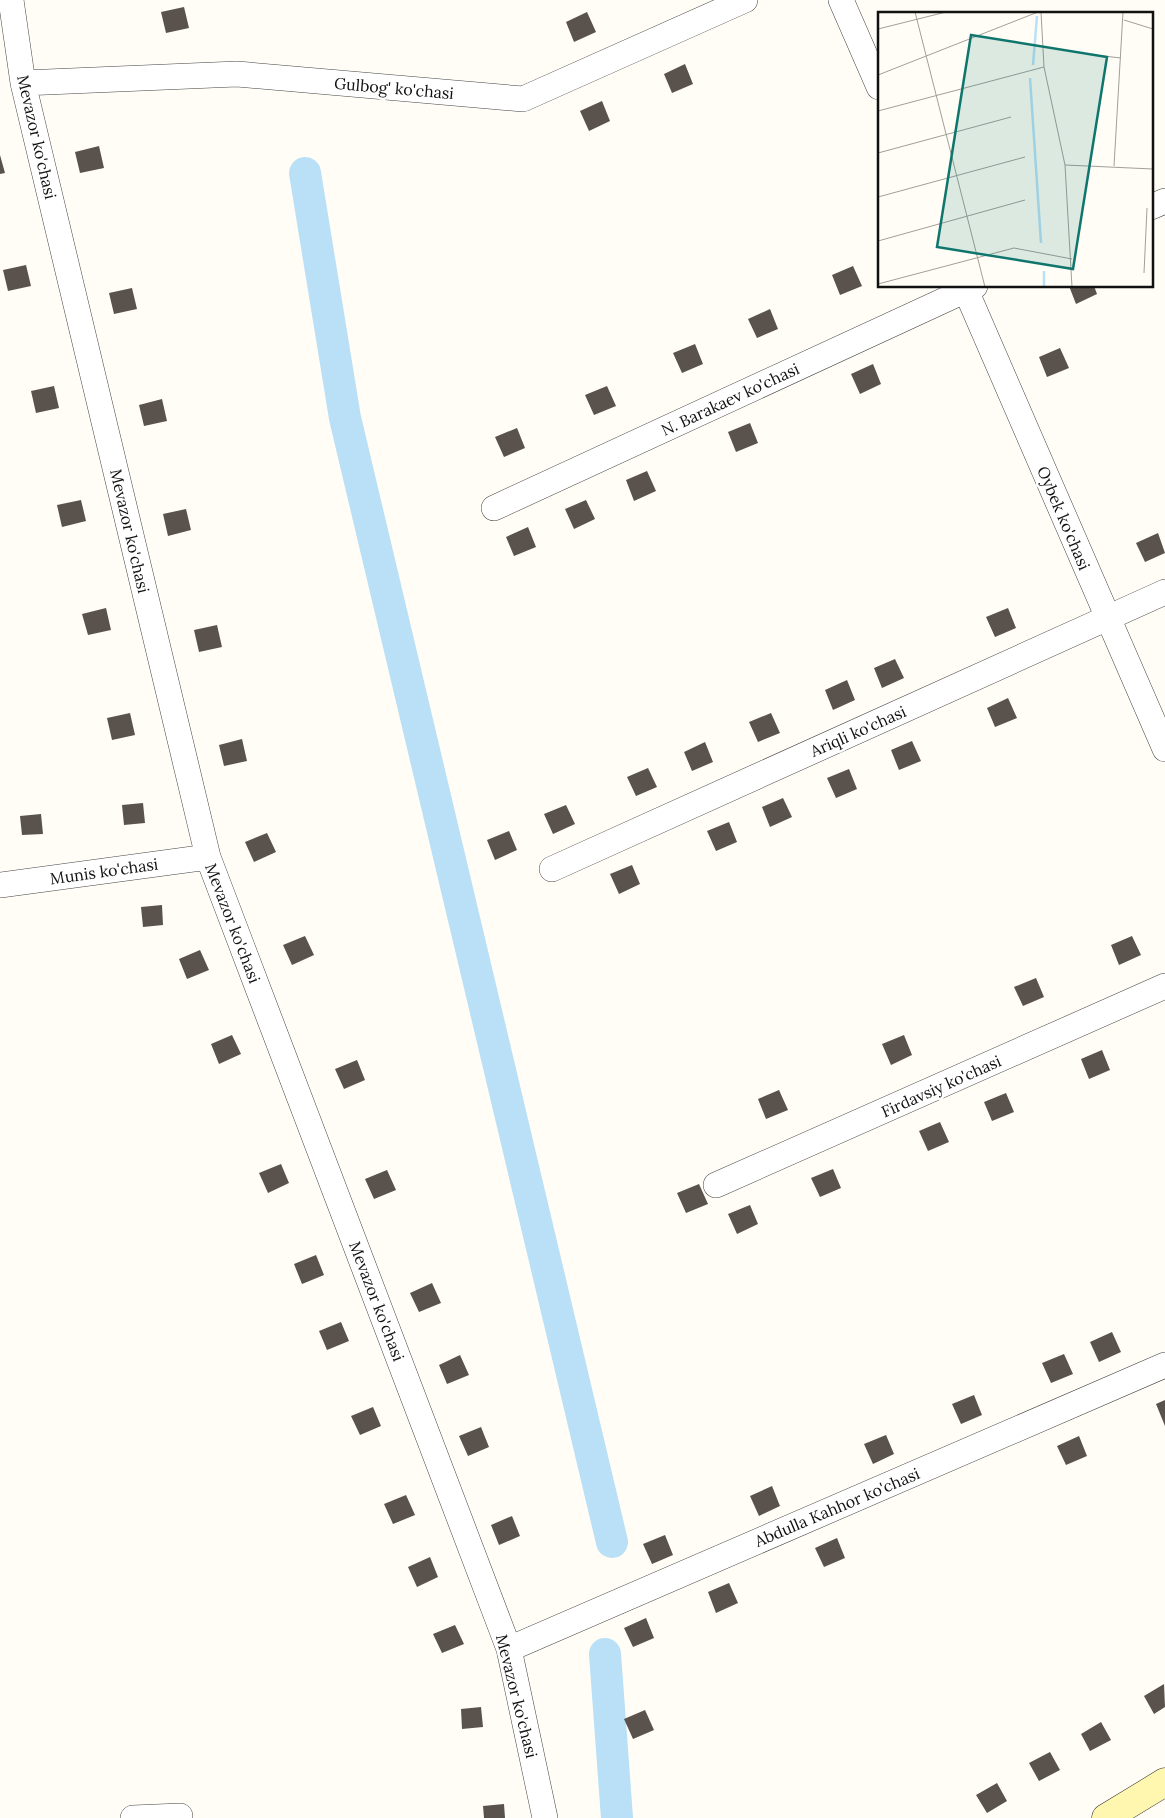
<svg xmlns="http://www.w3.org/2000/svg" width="1165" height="1818" viewBox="0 0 1165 1818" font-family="Lora,serif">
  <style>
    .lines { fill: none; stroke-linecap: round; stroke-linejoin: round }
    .canal { stroke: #b9e0f7; stroke-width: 32 }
    .building { fill: #5a524d }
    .street-casing { stroke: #444; stroke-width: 26 }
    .secondary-casing { stroke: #333; stroke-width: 29 }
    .street { stroke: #fff; stroke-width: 25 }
    .secondary { stroke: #fff6b0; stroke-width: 28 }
    .labels { text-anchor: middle; stroke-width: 5; stroke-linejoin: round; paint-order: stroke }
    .street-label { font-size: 16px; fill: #111; stroke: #fff }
    .inset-river { fill: none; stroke: #b9e0f7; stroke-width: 2.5 }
    .inset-road { fill: none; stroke: #a09f9a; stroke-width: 1 }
    .view { fill: #0f766e; fill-opacity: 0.15; stroke: #0f766e; stroke-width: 2.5 }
    .inset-edge { fill: none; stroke: #111; stroke-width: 2.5 }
  </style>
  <rect width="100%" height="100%" fill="#fffdf5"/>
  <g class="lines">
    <path class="canal" d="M305 173 345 418 612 1542
      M605 1654 617 1818"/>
  </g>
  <path class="building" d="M184 7 189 28 166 33 161 12Z
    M587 12 596 32 574 42 566 22Z
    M685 64 693 84 672 93 664 74Z
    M602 101 610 121 589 131 580 111Z
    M99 146 104 168 80 173 75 152Z
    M0 155 5 173 0 174Z
    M26 265 31 286 8 291 3 270Z
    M853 266 862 286 840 295 832 275Z
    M1069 286H1094L1097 294 1076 304Z
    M132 288 137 309 114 314 109 293Z
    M770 309 778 329 757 338 748 319Z
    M695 344 703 364 682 373 673 353Z
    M1060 348 1069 368 1047 377 1039 357Z
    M873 364 881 384 860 394 851 374Z
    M54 386 59 408 36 413 31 391Z
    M607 386 616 406 594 415 585 395Z
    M162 399 167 421 144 426 139 405Z
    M750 423 758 443 736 452 728 432Z
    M517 428 525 448 504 457 495 437Z
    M647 471 656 491 634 501 626 480Z
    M81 500 86 521 62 527 57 505Z
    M586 500 595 519 574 529 565 509Z
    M186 509 191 530 168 536 163 514Z
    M528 527 536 547 514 556 506 537Z
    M1158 533 1165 553 1145 562 1136 543Z
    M106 608 111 630 88 635 82 614Z
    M1008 608 1016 628 995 637 986 617Z
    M217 625 222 647 199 652 194 630Z
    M895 659 904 678 882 688 874 668Z
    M847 680 855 700 833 710 825 690Z
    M1008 698 1017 718 995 727 987 708Z
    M130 713 135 735 112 740 107 718Z
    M771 713 780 733 758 742 749 722Z
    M242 739 247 761 224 766 219 745Z
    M912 741 921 761 899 770 891 750Z
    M705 742 713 762 692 771 684 752Z
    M648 768 657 787 636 796 627 777Z
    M849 769 857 789 836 798 827 778Z
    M783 798 792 817 770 827 762 807Z
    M143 803 145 823 124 825 122 805Z
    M566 805 575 824 553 834 544 814Z
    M41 814 43 834 22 835 20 816Z
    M729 822 737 842 716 851 707 831Z
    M509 831 517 850 495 860 487 840Z
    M267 833 276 852 254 862 245 842Z
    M632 865 640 884 619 894 610 874Z
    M162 905 163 925 143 927 141 907Z
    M305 936 314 955 292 965 283 945Z
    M1132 936 1141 955 1119 965 1111 945Z
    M200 950 209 970 187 979 179 959Z
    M1036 978 1044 997 1023 1006 1014 987Z
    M232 1035 241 1054 219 1064 211 1044Z
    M904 1035 912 1055 891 1065 882 1044Z
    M1102 1050 1110 1070 1089 1079 1081 1059Z
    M357 1060 365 1080 344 1089 335 1069Z
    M779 1090 788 1110 766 1119 758 1099Z
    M1006 1093 1014 1112 992 1121 984 1102Z
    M940 1122 949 1142 928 1151 919 1131Z
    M281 1164 289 1183 268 1193 259 1173Z
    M833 1169 841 1188 820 1197 811 1178Z
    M387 1170 396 1190 374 1199 365 1179Z
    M699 1184 708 1204 686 1213 677 1193Z
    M750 1205 758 1224 737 1234 728 1214Z
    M316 1255 324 1275 302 1284 294 1264Z
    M432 1283 441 1303 419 1312 410 1293Z
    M341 1322 349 1341 327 1350 319 1331Z
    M1112 1332 1121 1352 1099 1362 1090 1342Z
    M1064 1354 1073 1374 1051 1383 1042 1363Z
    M460 1355 469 1375 447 1384 439 1365Z
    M974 1395 982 1415 961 1424 952 1404Z
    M1165 1400V1426L1156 1404Z
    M373 1407 381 1426 360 1435 351 1416Z
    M481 1427 489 1447 468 1456 459 1436Z
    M886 1435 894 1454 873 1464 864 1444Z
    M1079 1436 1087 1456 1066 1465 1057 1446Z
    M772 1486 780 1506 759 1516 750 1496Z
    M406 1495 415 1515 393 1524 384 1504Z
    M512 1516 520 1536 499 1545 491 1525Z
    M665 1535 673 1555 652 1564 643 1544Z
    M837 1538 845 1558 824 1567 815 1548Z
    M430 1557 438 1577 417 1587 408 1567Z
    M729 1583 738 1603 716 1613 708 1592Z
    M646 1618 654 1638 633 1647 624 1628Z
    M455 1625 464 1644 442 1653 433 1634Z
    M1164 1684 1165 1707 1154 1714 1144 1696Z
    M481 1707 483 1727 462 1729 461 1709Z
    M645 1710 654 1730 633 1739 624 1719Z
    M1101 1722 1111 1740 1090 1751 1081 1734Z
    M1050 1752 1060 1770 1039 1781 1029 1763Z
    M997 1783 1007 1801 987 1813 976 1795Z
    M504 1804 505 1818H484L483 1806Z"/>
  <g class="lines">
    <g class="street-casing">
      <path id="street" d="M11 0 23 83 208 857 509 1649 545 1818
        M841 0 879 87
        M23 83 237 74 523 99 745 0
        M1151 207 1165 201
        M964 286 1165 749
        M494 508 975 286
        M552 869 1165 592
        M0 885 208 857
        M716 1185 1165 986
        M509 1649 1165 1365
        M133 1818 180 1816"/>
    </g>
    <g class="secondary-casing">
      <path id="secondary" d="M1106 1818 1165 1782"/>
    </g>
    <use href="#street" class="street"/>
    <use href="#secondary" class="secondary"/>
  </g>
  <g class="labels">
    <g class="street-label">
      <text transform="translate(394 88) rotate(5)" y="6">Gulbog' ko'chasi</text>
      <text transform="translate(37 137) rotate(77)" y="6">Mevazor ko'chasi</text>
      <text transform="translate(730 399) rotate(-25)" y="6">N. Barakaev ko'chasi</text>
      <text transform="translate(1064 518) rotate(67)" y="6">Oybek ko'chasi</text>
      <text transform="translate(130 531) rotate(77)" y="6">Mevazor ko'chasi</text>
      <text transform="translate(858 731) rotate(-24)" y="6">Ariqli ko'chasi</text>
      <text transform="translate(104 871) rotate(-8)" y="6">Munis ko'chasi</text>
      <text transform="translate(233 923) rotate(69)" y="6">Mevazor ko'chasi</text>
      <text transform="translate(941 1086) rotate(-24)" y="6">Firdavsiy ko'chasi</text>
      <text transform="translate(377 1301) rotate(69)" y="6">Mevazor ko'chasi</text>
      <text transform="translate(837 1507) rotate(-23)" y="6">Abdulla Kahhor ko'chasi</text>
      <text transform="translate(517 1696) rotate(76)" y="6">Mevazor ko'chasi</text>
    </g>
  </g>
  <g transform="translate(878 12)">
    <rect width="275" height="275" fill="#fffdf5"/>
    <path class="inset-river" d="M155 53 159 4M152 66 163 231M166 275V259"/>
    <path class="inset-road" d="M37 0 107 275M163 0 166 55 187 153 194 275M246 8 275 17M0 17 68 0M208 42 243 46M0 63 160 0M0 99 166 55M0 141 133 105M187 153 275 157M236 154 245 0M0 185 147 145M0 229 147 188M266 261 269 196M0 272 136 236 194 247"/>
    <path class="view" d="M93 23 229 45 195 257 59 235Z"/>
    <rect width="275" height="275" class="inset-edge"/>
  </g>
</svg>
